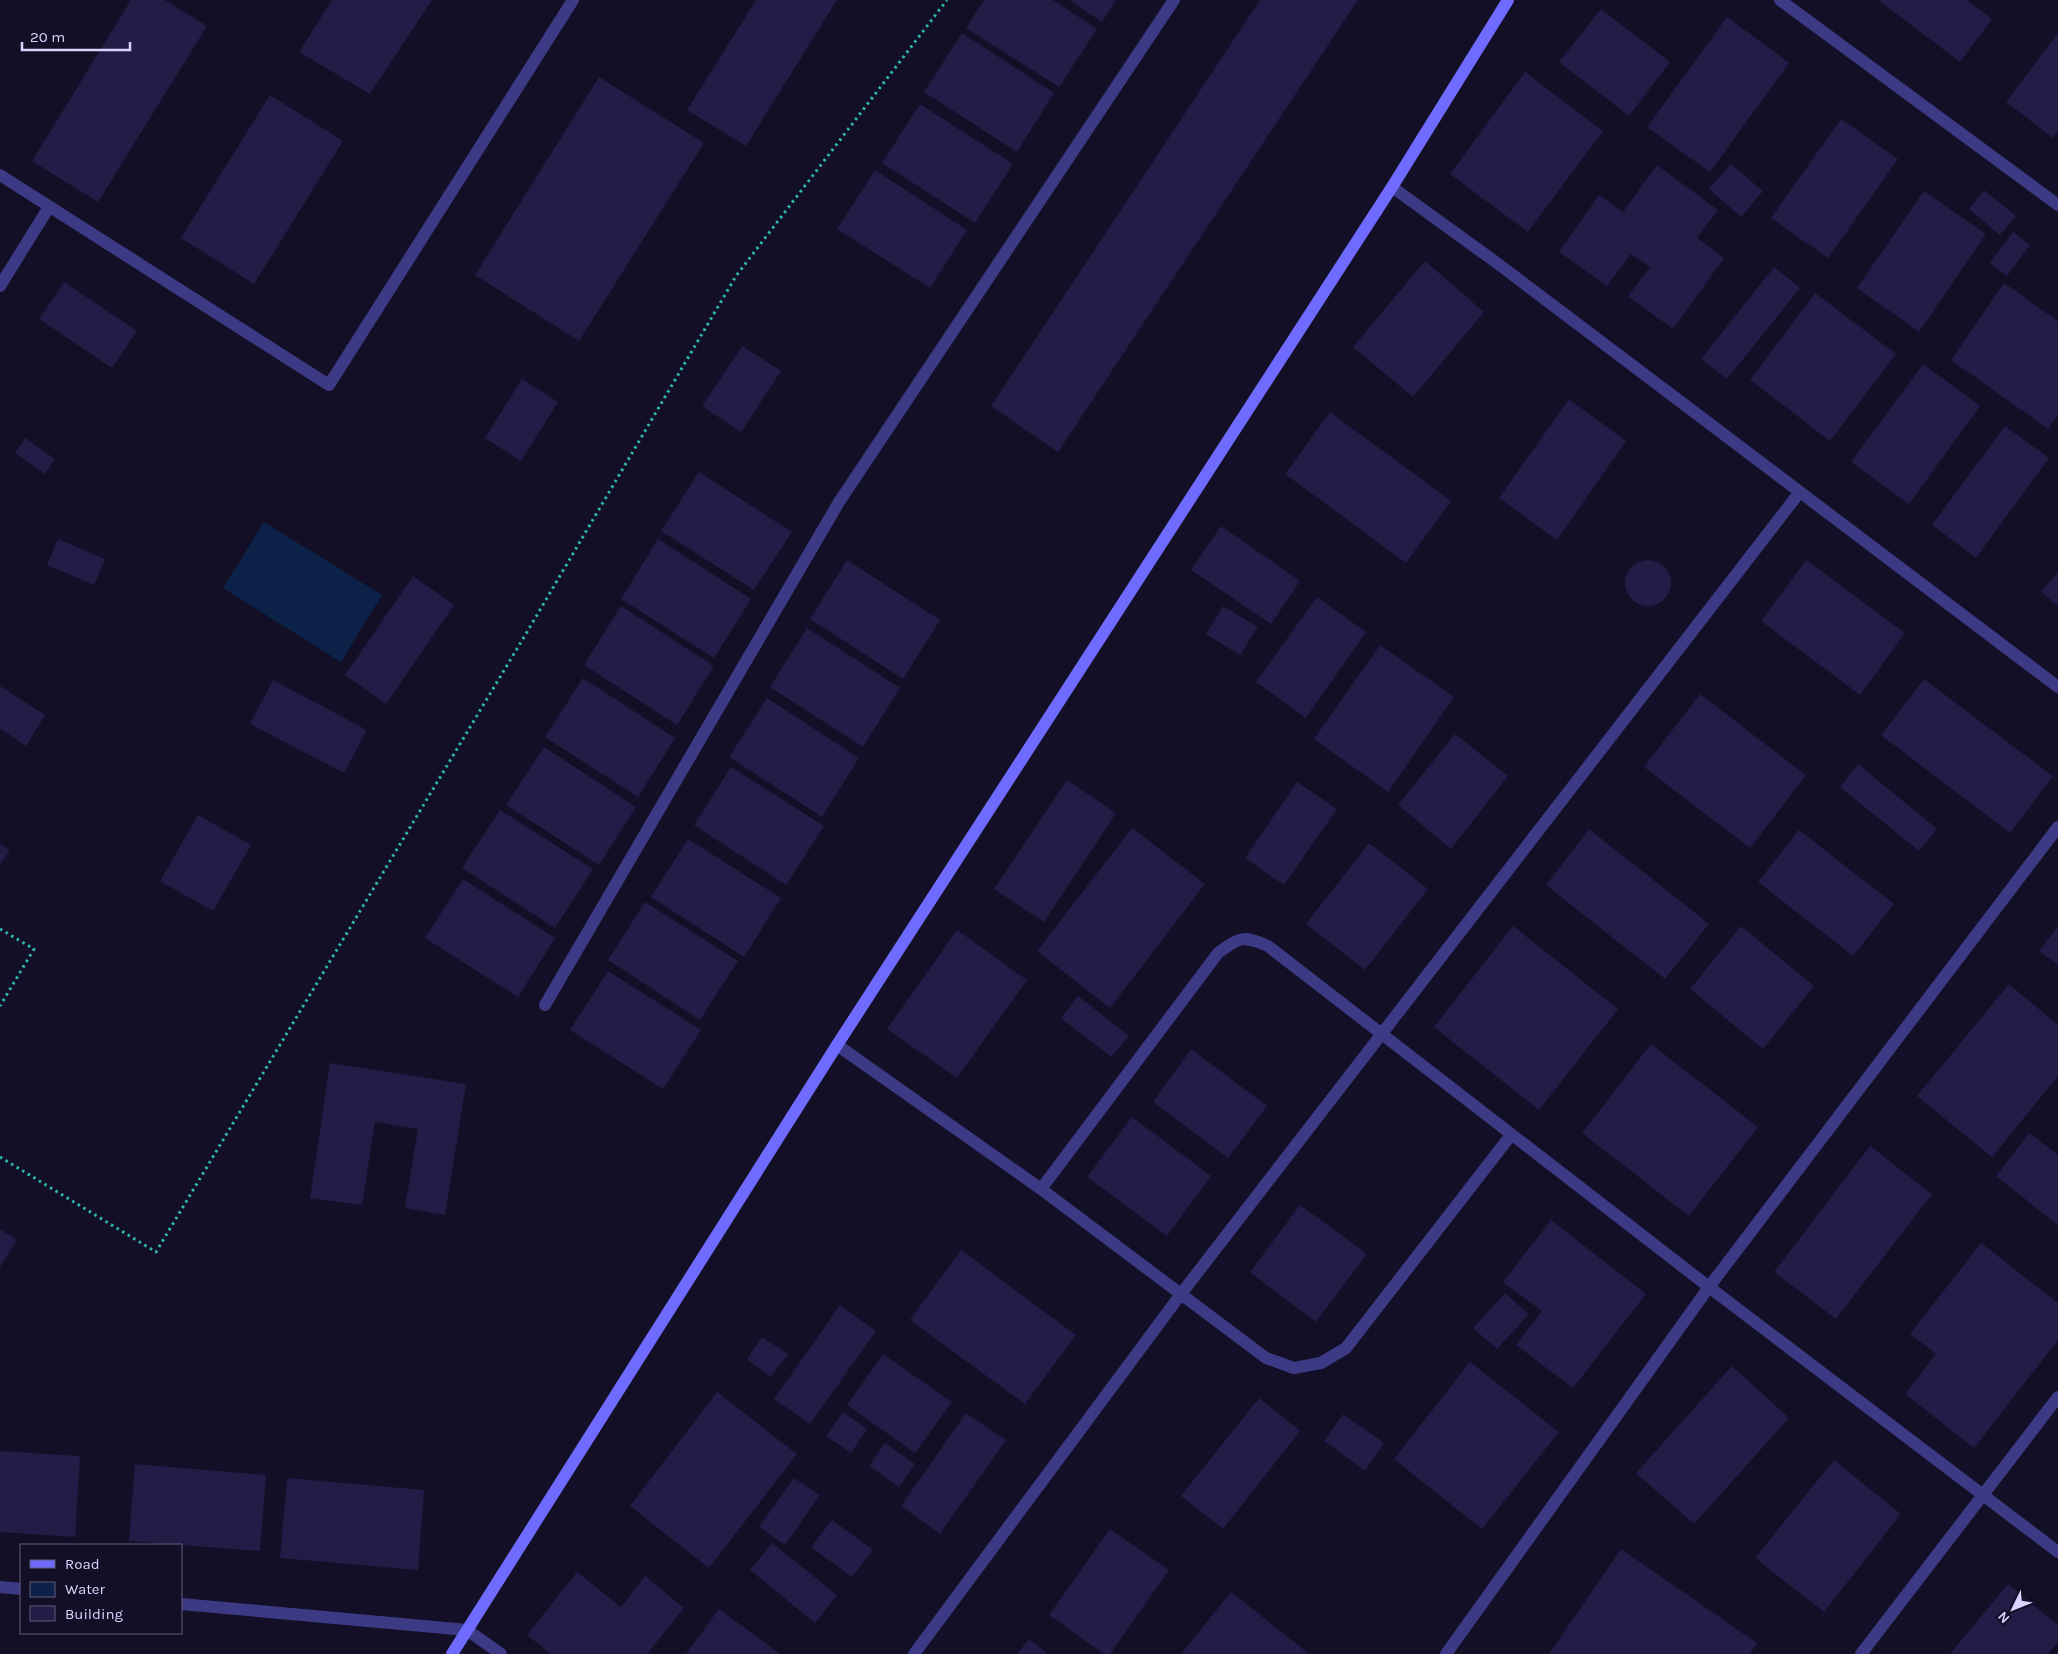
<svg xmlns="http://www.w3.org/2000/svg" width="2058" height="1654" viewBox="0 0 2058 1654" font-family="Karla,sans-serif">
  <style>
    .water { fill: #0c2248 }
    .building { fill: #241b47 }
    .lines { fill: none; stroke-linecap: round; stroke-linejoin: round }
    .path { stroke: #2fb8b0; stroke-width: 3; stroke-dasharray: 2.5 4; stroke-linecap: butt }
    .lane { stroke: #3d3a85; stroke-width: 12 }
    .street { stroke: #3d3a85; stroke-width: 12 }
    .secondary { stroke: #6f6bff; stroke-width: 12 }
  </style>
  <rect width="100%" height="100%" fill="#130f26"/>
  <path class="water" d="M264 522 382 595 341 662 223 588Z"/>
  <path class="building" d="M131 0H165L207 26 98 202 32 161Z
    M332 0H432L370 94 299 52Z
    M756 0H837L746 146 687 110Z
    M984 0H1053L1097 29 1059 87 966 28Z
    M1069 0H1116L1102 22Z
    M1260 0H1358L1058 452 991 406Z
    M1878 0H1967L1992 19 1960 62Z
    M1601 9 1670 62 1629 116 1559 62Z
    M1727 17 1789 63 1710 172 1647 127Z
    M962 33 1054 93 1017 152 924 92Z
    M2058 33V132L2053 138 2006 102Z
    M1525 72 1603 131 1528 232 1450 174Z
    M599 77 704 143 579 341 475 275Z
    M270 95 343 141 254 284 181 238Z
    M920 104 1013 164 975 223 882 163Z
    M1841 119 1898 159 1828 258 1771 218Z
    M1731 164 1763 191 1741 217 1709 189Z
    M1657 165 1718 210 1697 238 1724 258 1673 329 1628 296 1650 267 1631 254 1607 286 1559 252 1599 195 1623 212Z
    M875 170 967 230 930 288 837 229Z
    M1984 190 2016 216 2000 235 1969 209Z
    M1924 191 1986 234 1919 332 1857 288Z
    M2013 232 2030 245 2007 276 1990 263Z
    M1425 261 1484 312 1413 397 1353 347Z
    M1774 267 1800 288 1727 379 1701 359Z
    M64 282 137 331 112 368 39 319Z
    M2004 283 2058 321V415L2048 429 1951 360Z
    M1815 293 1896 354 1830 441 1750 380Z
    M742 346 781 371 741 432 702 406Z
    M1923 364 1980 406 1909 504 1851 462Z
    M522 379 558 402 521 461 485 438Z
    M1569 399 1626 441 1557 540 1499 498Z
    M1330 412 1451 501 1406 563 1285 474Z
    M2005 426 2049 458 1976 558 1932 525Z
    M25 438 55 459 45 474 15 453Z
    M699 472 792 532 754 590 661 531Z
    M1221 526 1300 581 1271 624 1191 570Z
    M58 539 105 559 94 585 47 565Z
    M658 539 751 599 714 658 621 599Z
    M847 560 940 620 903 679 810 619Z
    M1806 560 1905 633 1860 695 1761 621Z
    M1625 583a23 23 0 1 1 46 0a23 23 0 1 1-46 0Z
    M2058 572V606L2041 592Z
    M413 576 454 605 386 704 345 675Z
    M1317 597 1366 632 1306 718 1256 682Z
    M621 606 714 666 677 725 584 665Z
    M1223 606 1258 627 1240 655 1206 634Z
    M807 628 900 688 863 747 770 687Z
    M1380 645 1454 697 1388 792 1314 739Z
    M583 678 675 738 638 797 545 737Z
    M1924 679 2053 776 2010 833 1881 735Z
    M273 680 367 730 344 773 250 724Z
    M0 686 45 715 26 746 1 729 0 731Z
    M1700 694 1806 775 1750 848 1644 767Z
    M767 698 859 758 822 817 729 757Z
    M1455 734 1508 776 1451 849 1398 805Z
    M544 747 636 807 599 865 506 805Z
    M1858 764 1937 829 1919 851 1840 787Z
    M731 767 824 826 786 885 694 825Z
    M1067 780 1116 813 1044 922 994 889Z
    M1297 782 1337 809 1284 885 1245 858Z
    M500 810 593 869 555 928 462 868Z
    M198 815 251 845 213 911 160 881Z
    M1132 828 1205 884 1110 1008 1037 951Z
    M1589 829 1709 924 1665 979 1546 885Z
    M1799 830 1894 904 1853 956 1758 882Z
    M688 839 781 898 744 957 651 897Z
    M1369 843 1428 889 1365 970 1306 924Z
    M0 844 10 850 0 865Z
    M463 879 555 938 518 997 425 938Z
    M645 902 738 961 700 1020 608 960Z
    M1513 926 1618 1009 1539 1110 1434 1027Z
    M1741 926 1814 986 1763 1049 1690 989Z
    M2058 926V965L2039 951Z
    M957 930 1027 980 957 1078 887 1029Z
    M608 971 701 1030 663 1089 570 1030Z
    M2009 984 2058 1025V1076L1992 1157 1917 1096Z
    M1078 996 1129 1036 1111 1057 1061 1018Z
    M1651 1044 1758 1127 1689 1216 1582 1133Z
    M1191 1049 1267 1106 1228 1158 1153 1102Z
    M330 1063 466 1084 445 1215 405 1208 418 1129 375 1122 362 1205 310 1198Z
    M1132 1117 1211 1176 1167 1236 1087 1177Z
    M2029 1133 2058 1155V1225L1996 1176Z
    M1870 1146 1932 1194 1836 1319 1774 1272Z
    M1300 1205 1367 1254 1316 1322 1250 1272Z
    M1551 1220 1646 1294 1573 1388 1516 1345 1542 1311 1503 1282Z
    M0 1229 17 1240 0 1267Z
    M1981 1243 2058 1303V1340L1974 1448 1905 1394 1936 1354 1910 1334Z
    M961 1250 1076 1335 1025 1404 910 1320Z
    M1505 1293 1529 1314 1497 1349 1473 1328Z
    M840 1305 876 1331 810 1424 774 1399Z
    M762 1337 788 1354 771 1377 747 1359Z
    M883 1354 952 1402 915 1453 847 1405Z
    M1470 1362 1559 1432 1482 1529 1394 1459Z
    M1732 1366 1789 1418 1694 1524 1636 1473Z
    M717 1392 797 1454 709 1568 630 1506Z
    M1259 1398 1300 1431 1223 1529 1181 1496Z
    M843 1412 867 1429 851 1453 826 1436Z
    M966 1413 1006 1440 940 1534 901 1506Z
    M1343 1414 1384 1443 1365 1471 1324 1441Z
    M885 1443 915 1464 899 1487 869 1466Z
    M0 1451 80 1456 75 1537 0 1532Z
    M1834 1460 1901 1514 1824 1612 1755 1558Z
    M135 1464 266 1475 260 1551 129 1541Z
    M287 1478 424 1490 418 1570 280 1558Z
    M794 1478 820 1495 785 1545 759 1527Z
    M832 1520 873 1550 852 1577 811 1547Z
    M1110 1529 1169 1570 1110 1654H1104L1049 1615Z
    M772 1543 837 1595 815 1623 750 1570Z
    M1621 1549 1757 1643 1750 1654H1549Z
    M577 1572 621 1607 645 1576 684 1608 647 1654H551L527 1635Z
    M2008 1584 2058 1625V1642L2048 1654H1950Z
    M1231 1592 1309 1654H1181Z
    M719 1609 780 1654H686Z
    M1029 1639 1048 1654H1017Z"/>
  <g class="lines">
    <path class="path" d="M0 929 34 949 0 1006
      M0 1157 156 1252 527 632 736 276 947 0"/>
    <path class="lane" d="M0 175 329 385 573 0
      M0 286 49 207
      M545 1005 839 502 1174 0"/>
    <path class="street" d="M1780 0 2058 205
      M1392 187 1497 263 2058 687
      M837 1045 1041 1189 1266 1358 1294 1368 1321 1363 1346 1348 1511 1135
      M1041 1189 1218 953C1240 937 1243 935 1268 946L1709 1287 2058 1552
      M0 1587 21 1589
      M181 1604 467 1630 501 1654
      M914 1654 1181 1294 1799 493
      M1446 1654 1709 1287 2058 827
      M1861 1654 2058 1397"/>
    <path class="secondary" d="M452 1654 837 1045 1392 187 1508 0"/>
  </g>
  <rect x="20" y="1544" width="162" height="90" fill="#130f26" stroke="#625e7d"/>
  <rect x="30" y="1560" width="25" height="8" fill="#6f6bff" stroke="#625e7d"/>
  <text x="65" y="1569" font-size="15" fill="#d9d4ff">Road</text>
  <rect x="30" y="1582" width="25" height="15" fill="#0c2248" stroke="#625e7d"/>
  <text x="65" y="1594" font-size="15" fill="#d9d4ff">Water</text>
  <rect x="30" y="1606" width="25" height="15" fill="#241b47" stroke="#625e7d"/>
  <text x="65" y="1619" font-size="15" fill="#d9d4ff">Building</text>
  <g transform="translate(2013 1609) rotate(227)" stroke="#130f26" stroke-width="4" paint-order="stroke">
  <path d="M0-4L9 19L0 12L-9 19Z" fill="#d9d4ff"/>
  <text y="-8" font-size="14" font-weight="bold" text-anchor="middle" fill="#d9d4ff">N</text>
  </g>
  <path d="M22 42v8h108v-8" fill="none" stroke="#d9d4ff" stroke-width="2.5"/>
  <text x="30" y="42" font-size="15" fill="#d9d4ff" stroke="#130f26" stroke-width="4" paint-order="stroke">20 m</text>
</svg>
